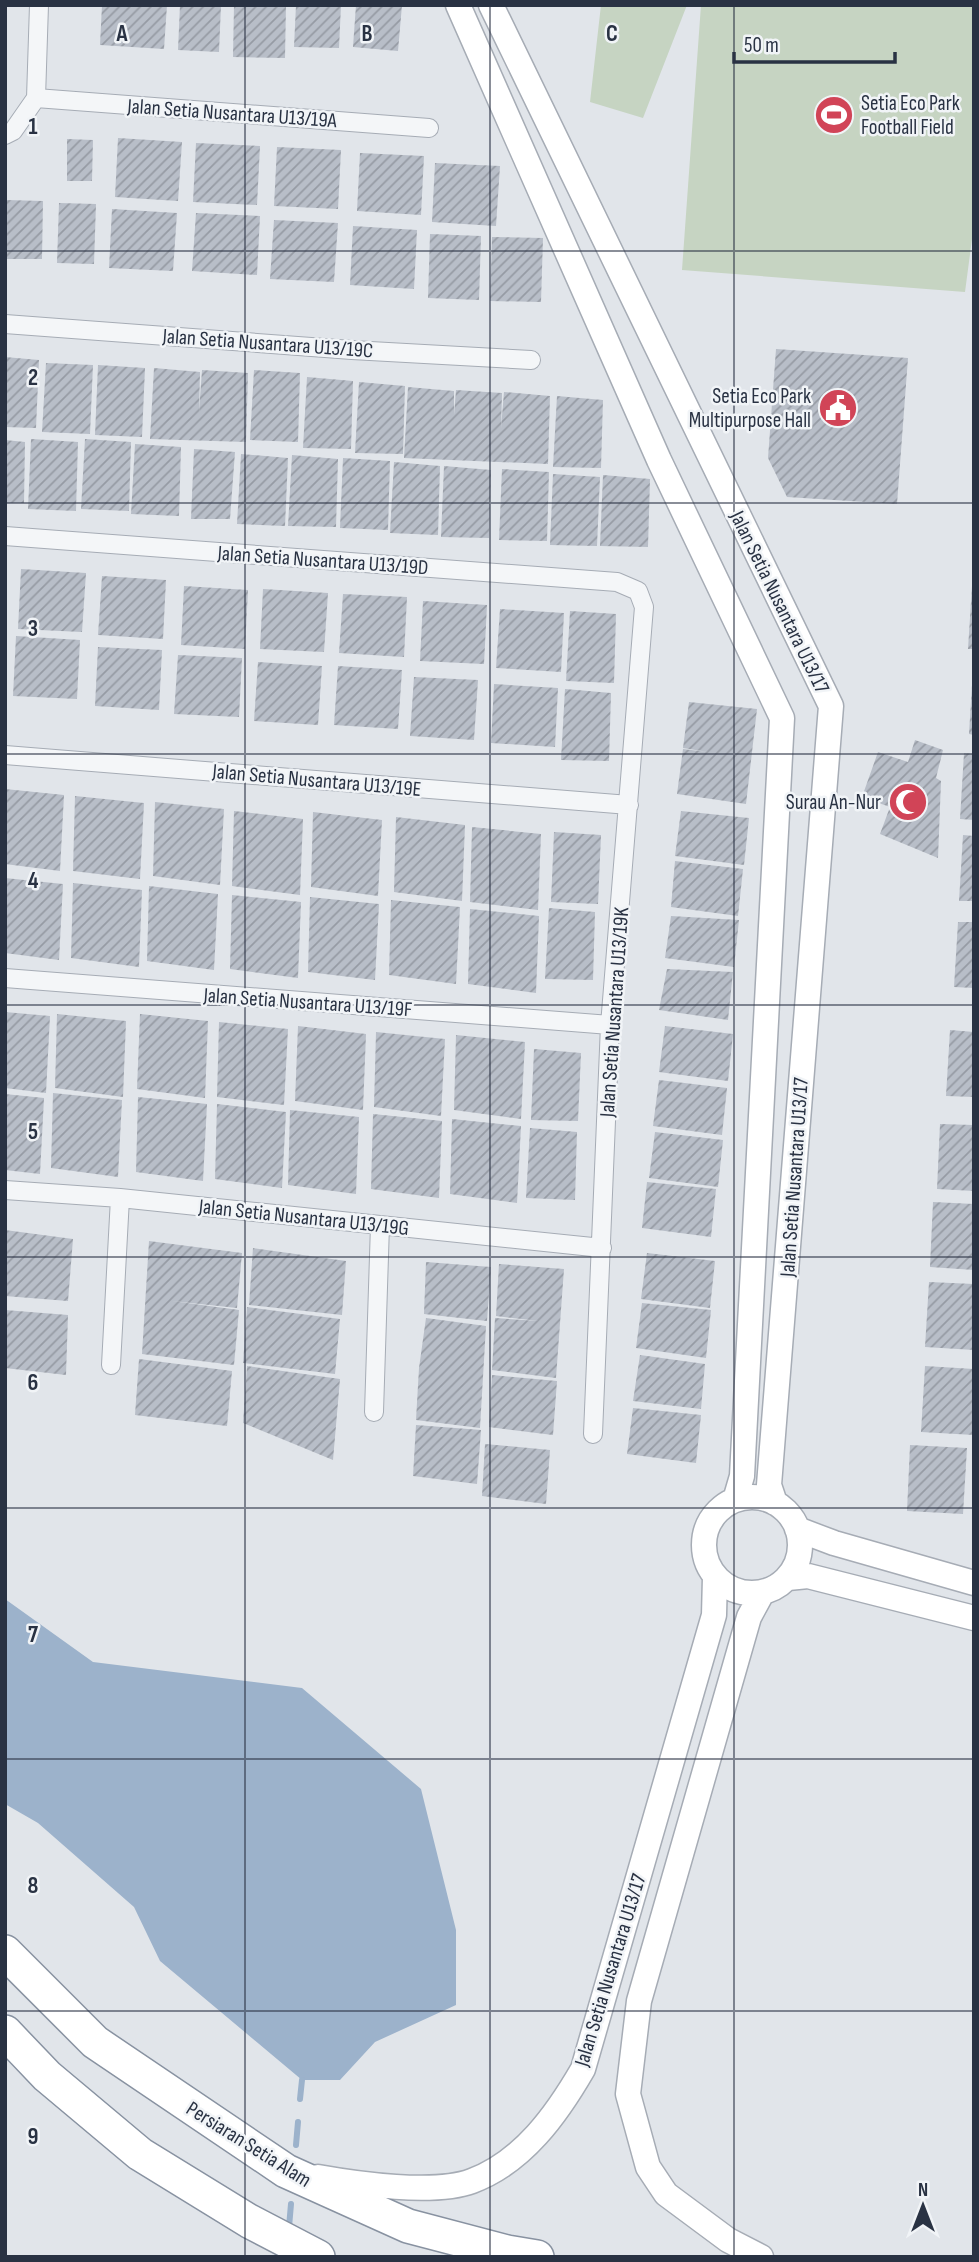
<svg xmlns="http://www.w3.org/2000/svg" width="979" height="2262" viewBox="0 0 979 2262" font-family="'Sofia Sans Condensed',sans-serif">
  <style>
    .garden { fill: #c6d4c2 }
    .water { fill: #9cb2cb }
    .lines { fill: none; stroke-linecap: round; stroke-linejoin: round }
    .stream { stroke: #9cb2cb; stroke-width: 6 }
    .building { fill: url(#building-hatch) }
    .street-casing { stroke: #a6acb5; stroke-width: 20 }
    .secondary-casing { stroke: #a6acb5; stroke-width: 27 }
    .highway-casing { stroke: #8892a1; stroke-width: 36 }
    .street { stroke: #f4f6f8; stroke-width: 18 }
    .secondary { stroke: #fff; stroke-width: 24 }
    .highway { stroke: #fff; stroke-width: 33 }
    .grid { fill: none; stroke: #293243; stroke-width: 2; stroke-opacity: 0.55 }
    .labels { text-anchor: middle; stroke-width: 5; stroke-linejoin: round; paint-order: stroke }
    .poi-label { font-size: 21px; fill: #293243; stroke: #f1f4f7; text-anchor: end }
    .street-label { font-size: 21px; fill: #293243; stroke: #f1f4f7 }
    .grid-label { font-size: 23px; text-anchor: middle; font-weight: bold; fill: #293243; stroke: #f1f4f7; stroke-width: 5; stroke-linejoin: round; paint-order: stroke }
  </style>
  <defs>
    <pattern id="building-hatch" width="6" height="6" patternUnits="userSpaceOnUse" patternTransform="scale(1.75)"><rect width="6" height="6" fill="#b8bec8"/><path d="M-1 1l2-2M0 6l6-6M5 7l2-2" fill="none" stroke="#969ba4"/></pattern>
  </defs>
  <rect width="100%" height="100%" fill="#e1e5ea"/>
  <path class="garden" d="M601 5H687L643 118 590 102Z
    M701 5H974V224L965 292 682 270Z"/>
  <path class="water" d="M5 1599 93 1662 302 1688 421 1789 456 1930V2005L375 2042 340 2080H302L160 1961 134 1907 38 1823 5 1804Z"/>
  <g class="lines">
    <path class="stream" d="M300 2099 302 2080
      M296 2145 298 2122
      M289 2227 291 2204"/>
  </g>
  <path class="building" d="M102 5H167L164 49 100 45Z
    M180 5H221L219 52 178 50Z
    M234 5H286L285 58 233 57Z
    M296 5H341L339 48 294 47Z
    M356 5H402L398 51 353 47Z
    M118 138 182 142 178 201 115 197Z
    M67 139 93 140 92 181H67Z
    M196 143 260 146 257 205 193 202Z
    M277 147 341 150 338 209 274 206Z
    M360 153 424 156 421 215 357 211Z
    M435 163 500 166 496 226 432 222Z
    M6 200 43 201 42 259H5Z
    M59 203 96 204 94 264 57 263Z
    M112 209 177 213 173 271 109 268Z
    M196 213 260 216 257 275 192 271Z
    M274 220 338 223 334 282 270 279Z
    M353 226 417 230 414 289 350 285Z
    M430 234 481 236 479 300 428 298Z
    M492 237 543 238 541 302 490 301Z
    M776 349 908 358 897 504 787 497 768 458Z
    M5 357 39 360 36 428 5 427Z
    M46 363 93 365 90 434 42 432Z
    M98 365 145 368 142 437 95 435Z
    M154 368 200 372 199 412 202 370 248 373 246 442 150 439Z
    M254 370 300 373 298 442 250 440Z
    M307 377 353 381 351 449 303 448Z
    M359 382 405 386 403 454 355 453Z
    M408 387 454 391V415L456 390 502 393 501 428 504 392 550 396 548 464 404 458Z
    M557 396 603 400 601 468 553 467Z
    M31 439 78 442 76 511 28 509Z
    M85 439 131 442 129 511 81 509Z
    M5 440 25 442 24 503H5Z
    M135 444 181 447 179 516 131 514Z
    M194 449 235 452 230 519H191Z
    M241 454 288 458 285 526 237 524Z
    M292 455 338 459 336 527 288 526Z
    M343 458 390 461 388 530 340 528Z
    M394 462 440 466 438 535 390 533Z
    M444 466 491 470 489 538 441 537Z
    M502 469 549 472 547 541 499 540Z
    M553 474 600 477 597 546 550 545Z
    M603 475 650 479 648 547 600 546Z
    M21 569 86 573 82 632 18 629Z
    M102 576 166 580 163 639 98 635Z
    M184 586 248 590 245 649 181 645Z
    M972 586H974V649H968Z
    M263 589 328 593 324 652 260 649Z
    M343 594 407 597 404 657 339 653Z
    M423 601 487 605 484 664 420 661Z
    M500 609 564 613 561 672 496 668Z
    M570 611 616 614 614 683 566 681Z
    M16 636 80 640 77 699 13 696Z
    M98 647 162 650 159 710 95 706Z
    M178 655 242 658 239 717 174 714Z
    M258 662 322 666 318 725 254 721Z
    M338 666 402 670 398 729 334 725Z
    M414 677 478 680 474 740 410 736Z
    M494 684 558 688 555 747 491 743Z
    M972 685H974V735L969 734Z
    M565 689 611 693 609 761 561 760Z
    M689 702 757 709 746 804 677 794 683 749 708 752 683 748Z
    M915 740 943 750 936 778 941 781 938 858 880 834 890 807 862 797 878 752 908 762Z
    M964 753 974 754V820L960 819Z
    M5 789 64 795 60 871 5 864Z
    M75 796 144 803 140 879 73 871Z
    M155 802 224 809 220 885 153 876Z
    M234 811 303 819 300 895 232 886Z
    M681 811 749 818 744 865 675 856Z
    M313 812 382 820 378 896 311 887Z
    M396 817 465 825 462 901 394 892Z
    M472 827 541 834 538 910 470 902Z
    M554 832 601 835 598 904 551 902Z
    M963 835 974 836V901H959Z
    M675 861 743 869 738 916 671 907Z
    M5 878 63 884 59 960 5 953Z
    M73 883 142 890 139 967 71 958Z
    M149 886 218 894 214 970 147 961Z
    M232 895 301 902 298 978 230 969Z
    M310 897 379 904 375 980 308 972Z
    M391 900 460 907 456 984 389 975Z
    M549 908 595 912 593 980 545 979Z
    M470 909 539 916 536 993 468 984Z
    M671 916 739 920 734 967 665 958Z
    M958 922H974V988L954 987Z
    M667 969 733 972 728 1020 659 1010Z
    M5 1012 50 1016 46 1093 5 1088Z
    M57 1014 126 1021 123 1097 55 1088Z
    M140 1014 208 1021 205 1098 137 1089Z
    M219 1022 288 1029 284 1105 217 1097Z
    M298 1026 366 1034 363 1110 295 1101Z
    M665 1026 733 1034 728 1081 659 1072Z
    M950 1030 974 1032V1097L946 1096Z
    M376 1032 445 1039 441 1116 374 1107Z
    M456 1035 525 1042 521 1119 454 1110Z
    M534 1049 581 1053 578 1121 531 1120Z
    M659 1080 727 1088 722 1135 653 1126Z
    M53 1093 122 1100 118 1177 51 1168Z
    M5 1094 44 1098 40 1174 5 1170Z
    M138 1097 207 1104 203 1181 136 1172Z
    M217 1104 286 1112 282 1188 215 1179Z
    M290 1110 359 1117 356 1194 288 1185Z
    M373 1114 442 1121 439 1198 371 1189Z
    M452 1119 521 1126 517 1203 450 1194Z
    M940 1124 974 1125V1191L937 1189Z
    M530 1128 577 1132 575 1200 526 1198Z
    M655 1132 723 1140 718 1187 649 1178Z
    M647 1182 716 1189 711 1237 642 1228Z
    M933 1202 974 1204V1270L930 1267Z
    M5 1230 73 1239 68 1301 5 1296Z
    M149 1241 242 1253 237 1308 172 1301 239 1310 234 1365 142 1354Z
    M253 1248 346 1261 342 1315 249 1305Z
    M647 1253 715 1261 710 1308 641 1299Z
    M426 1262 491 1267 487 1321 424 1314Z
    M499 1264 564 1269 556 1378 492 1370 495 1318 539 1321 496 1316Z
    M929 1282 974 1284V1350L925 1347Z
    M642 1303 711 1310 706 1358 636 1348Z
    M247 1307 340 1319 335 1374 243 1363Z
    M5 1310 68 1315 66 1375 5 1368Z
    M426 1318 486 1326 480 1428 416 1420 419 1368Z
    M640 1355 705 1364 701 1409 633 1401Z
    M139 1359 232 1371 227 1426 135 1415Z
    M247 1366 340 1379 333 1460 243 1423Z
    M925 1366 974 1369V1435L921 1432Z
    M492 1375 557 1381 553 1435 489 1427Z
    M633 1408 701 1415 696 1463 627 1454Z
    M416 1425 481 1430 477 1484 413 1476Z
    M485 1444 550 1450 546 1504 482 1496Z
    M910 1445 967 1448 963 1514 907 1511Z"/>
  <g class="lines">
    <g class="street-casing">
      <path id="street" d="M36 98 429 128
        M5 135 13 131 36 98 39 5
        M5 324 352 350 531 360
        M5 536 617 582 638 591 644 607 610 1025 593 1434
        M5 755 629 805
        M5 978 610 1025
        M5 1190 120 1198 602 1248
        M111 1365 120 1198
        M374 1412 380 1225"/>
    </g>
    <g class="secondary-casing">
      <path id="secondary" d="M458 5 659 460 782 718 742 1476 735 1500
        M491 5 831 706 769 1485 775 1503
        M704 1545a48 48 0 1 1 96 0a48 48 0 1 1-96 0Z
        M797 1529 834 1543 974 1583
        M788 1578 808 1576 974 1618
        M318 2177C357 2184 435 2195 472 2181 523 2162 557 2114 583 2069L714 1615 715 1577
        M761 2257 728 2240 666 2194 648 2167 628 2094 639 2001 749 1617 762 1593"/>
    </g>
    <g class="highway-casing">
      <path id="highway" d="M5 1952 95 2042 286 2171 408 2226 507 2252 537 2257
        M5 2032 47 2076 140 2154 249 2221 318 2257"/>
    </g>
    <use href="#street" class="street"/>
    <use href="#secondary" class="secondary"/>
    <use href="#highway" class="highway"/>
  </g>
  <path class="grid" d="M245 5V2257M490 5V2257M734 5V2257M5 251H974M5 503H974M5 754H974M5 1005H974M5 1257H974M5 1508H974M5 1759H974M5 2011H974"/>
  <defs>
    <g id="stadium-disc" transform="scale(2.0125)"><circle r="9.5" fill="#d14457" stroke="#f1f4f7"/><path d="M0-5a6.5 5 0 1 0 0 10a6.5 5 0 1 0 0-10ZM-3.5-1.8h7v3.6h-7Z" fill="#fff"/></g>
    <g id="civic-disc" transform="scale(2.0125)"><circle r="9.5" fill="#d14457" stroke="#f1f4f7"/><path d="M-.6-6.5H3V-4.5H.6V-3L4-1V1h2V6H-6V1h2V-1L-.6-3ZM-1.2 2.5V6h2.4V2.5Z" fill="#fff"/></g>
    <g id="mosque-disc" transform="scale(2.0125)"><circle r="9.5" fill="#d14457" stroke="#f1f4f7"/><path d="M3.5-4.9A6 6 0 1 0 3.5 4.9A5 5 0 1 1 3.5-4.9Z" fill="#fff"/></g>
  </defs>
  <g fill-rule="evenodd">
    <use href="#stadium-disc" x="834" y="115"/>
    <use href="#civic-disc" x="838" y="408"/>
    <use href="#mosque-disc" x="908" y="802"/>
  </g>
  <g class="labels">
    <g class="poi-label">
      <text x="861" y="110" text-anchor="start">Setia Eco Park<tspan x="861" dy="24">Football Field</tspan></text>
      <text x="811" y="403">Setia Eco Park<tspan x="811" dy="24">Multipurpose Hall</tspan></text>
      <text x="881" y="809">Surau An-Nur</text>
    </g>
    <g class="street-label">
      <text transform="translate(232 113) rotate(4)" y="7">Jalan Setia Nusantara U13/19A</text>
      <text transform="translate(268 343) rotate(4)" y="7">Jalan Setia Nusantara U13/19C</text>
      <text transform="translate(323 560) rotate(4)" y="7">Jalan Setia Nusantara U13/19D</text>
      <text transform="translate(780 602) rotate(64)" y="7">Jalan Setia Nusantara U13/17</text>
      <text transform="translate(317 780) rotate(5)" y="7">Jalan Setia Nusantara U13/19E</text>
      <text transform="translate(308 1002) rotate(4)" y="7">Jalan Setia Nusantara U13/19F</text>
      <text transform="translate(614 1012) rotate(-86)" y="7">Jalan Setia Nusantara U13/19K</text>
      <text transform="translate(794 1177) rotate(-86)" y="7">Jalan Setia Nusantara U13/17</text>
      <text transform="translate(304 1217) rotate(6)" y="7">Jalan Setia Nusantara U13/19G</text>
      <text transform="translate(610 1970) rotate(-73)" y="7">Jalan Setia Nusantara U13/17</text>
      <text transform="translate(249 2144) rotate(32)" y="7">Persiaran Setia Alam</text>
    </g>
  </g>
  <g class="grid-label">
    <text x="122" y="41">A</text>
    <text x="367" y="41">B</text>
    <text x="612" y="41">C</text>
    <text x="33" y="134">1</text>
    <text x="33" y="385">2</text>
    <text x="33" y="636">3</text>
    <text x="33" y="888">4</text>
    <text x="33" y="1139">5</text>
    <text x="33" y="1390">6</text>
    <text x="33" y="1642">7</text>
    <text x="33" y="1893">8</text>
    <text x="33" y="2144">9</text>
  </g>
  <rect width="979" height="2262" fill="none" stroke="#293243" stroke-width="14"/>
  <g transform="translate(923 2206)" stroke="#f1f4f7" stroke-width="5" paint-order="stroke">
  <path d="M0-5L12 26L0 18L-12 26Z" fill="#293243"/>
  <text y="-10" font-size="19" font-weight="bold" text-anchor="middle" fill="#293243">N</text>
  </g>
  <path d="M734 52v10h161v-10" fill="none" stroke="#293243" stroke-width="3.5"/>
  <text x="744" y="52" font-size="21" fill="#293243" stroke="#f1f4f7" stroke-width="5" paint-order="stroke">50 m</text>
</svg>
